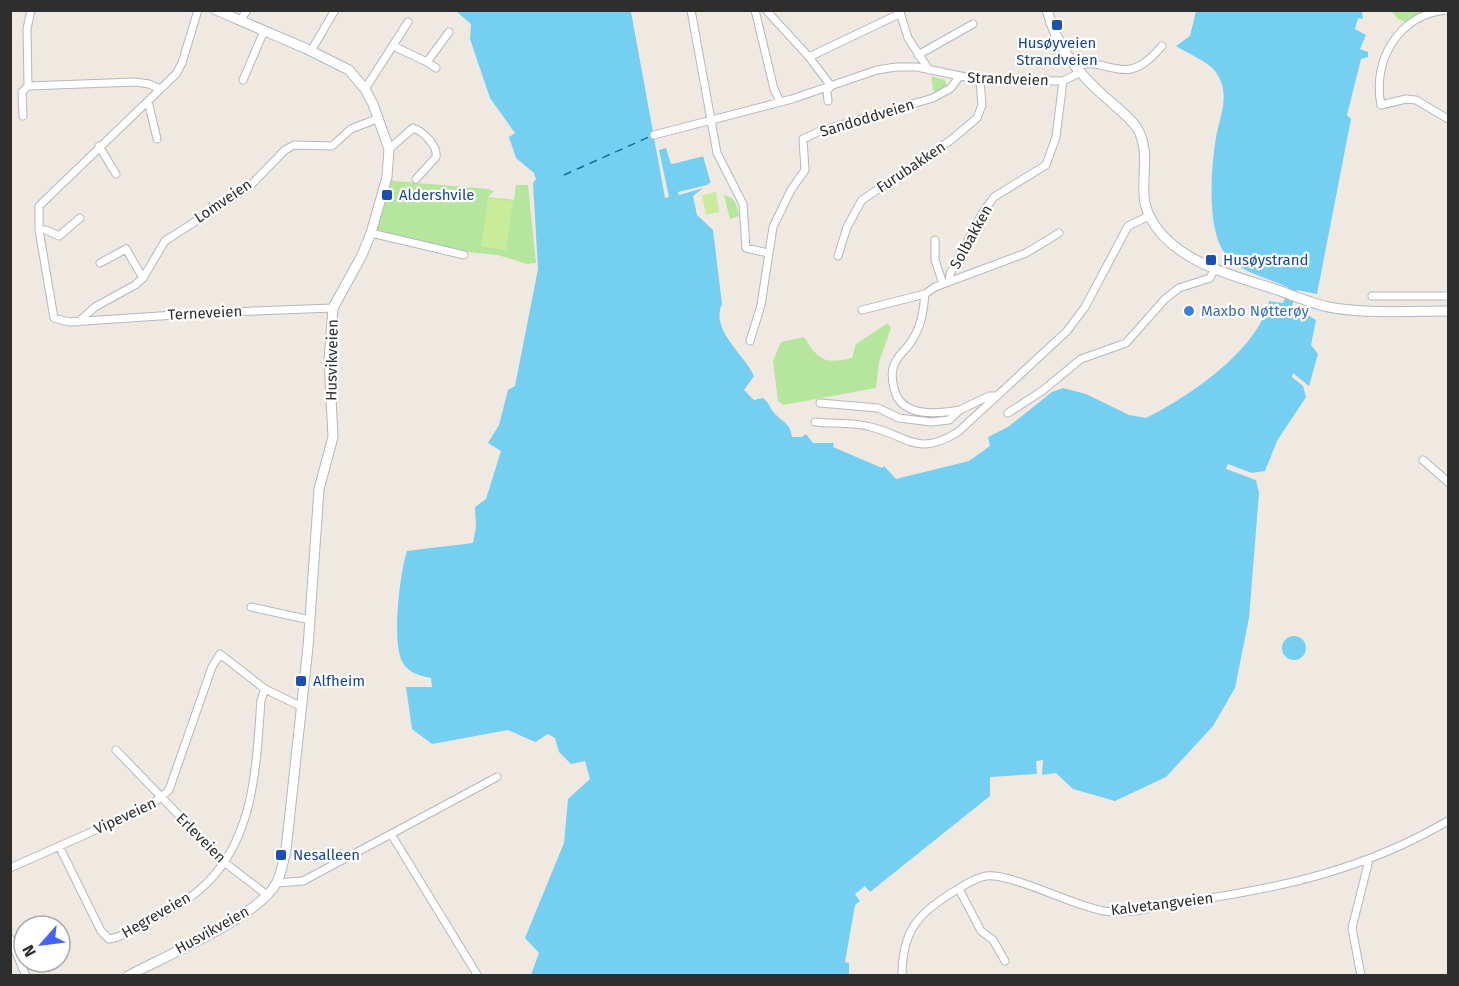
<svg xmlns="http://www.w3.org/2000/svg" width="1459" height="986" viewBox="0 0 1459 986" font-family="'Fira Sans',sans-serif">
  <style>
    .green { fill: #b6e59e }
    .pitch { fill: #c9ec9a }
    .water { fill: #75cff0 }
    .pier { fill: #efe9e1 }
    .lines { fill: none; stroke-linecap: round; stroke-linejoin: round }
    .ferry { stroke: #0d6fa3; stroke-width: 1.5; stroke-dasharray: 8 6; stroke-linecap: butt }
    .minor-casing { stroke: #b4b7c1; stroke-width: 9 }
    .secondary-casing { stroke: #b4b7c1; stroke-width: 11 }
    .minor { stroke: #fff; stroke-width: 7 }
    .secondary { stroke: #fff; stroke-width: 9 }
    .transit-dot { fill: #1a4fb4; stroke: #fff; stroke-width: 2 }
    .shop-dot { fill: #3f7fe0; stroke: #fff; stroke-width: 2 }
    .labels { text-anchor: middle; stroke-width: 4.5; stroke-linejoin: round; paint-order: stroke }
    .transit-label { font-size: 15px; fill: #164399; stroke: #fff; text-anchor: start }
    .street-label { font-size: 15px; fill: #2e2e2e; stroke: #fff }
    .shop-label { font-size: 15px; fill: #366cbe; stroke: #fff; text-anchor: start }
  </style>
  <rect width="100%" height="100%" fill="#efe9e1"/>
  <path class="green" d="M1391 11H1439L1410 24 1398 19Z
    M931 76 945 80 948 88 934 94Z
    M389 178 394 181 488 189 494 191 488 197 514 200 516 185H528L536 263 527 264 498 255 458 251 376 232 389 190Z
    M724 195C736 198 737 205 739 216L730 219Z
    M888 323 891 328 879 362 876 388 783 405 778 401 773 361 781 342 804 337C819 361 824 364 852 358L856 344Z"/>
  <path class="pitch" d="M716 192 719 212 706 215 702 195Z
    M488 198 513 201 506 250 481 246Z"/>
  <path class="water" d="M456 11H631L657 149 667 147 672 164 704 156 711 182 693 196 697 215 713 230 722 304C710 330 744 354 754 376L744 390 754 400 763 398C770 403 770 409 775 414 784 423 790 423 792 437H802L806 434 813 443H834L833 447 882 468 884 466 896 479 969 461 990 446 988 437 1008 427 1052 392 1063 388 1086 394 1129 415 1146 418C1189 397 1259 349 1269 301L1283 303 1289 288C1268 277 1245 275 1228 257 1205 233 1211 164 1217 132 1222 111 1230 91 1215 71 1207 61 1187 53 1176 46L1190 36 1196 11H1362L1363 19 1358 18 1355 29 1366 35 1360 49 1368 52V57L1361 59 1347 115 1351 119 1317 294 1297 290 1292 306 1316 320 1311 345 1318 354 1309 386 1293 373 1292 377 1303 386 1306 397 1277 441 1265 471 1252 473 1228 464 1226 469 1256 480 1259 493 1249 618 1235 688 1213 726 1166 777 1115 801 1073 789 1056 773 1042 775 1043 760 1036 761 1037 774 990 777V796L870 892 865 886 855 894 860 901 855 905 845 962 849 963V975H531L539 953 525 938 564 843 568 799 590 779 585 761 571 764 559 752 555 738 548 734 535 742 508 730 432 744 412 729 406 687H432L431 678C419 675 410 674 403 663 391 644 400 572 407 551L473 543 476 527 475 507 486 499 501 451 488 443 499 425 508 390 515 386 538 269 533 183 536 179 534 173 516 158 509 137 515 133 490 98 470 39 471 24Z
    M1282 648a12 12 0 1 1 24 0a12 12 0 1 1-24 0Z"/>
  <path class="pier" d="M634 10 660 146 668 144 672 161 705 153 714 184 711 186 679 195 678 192 711 184 703 156 671 164 666 148 659 150 669 197 665 198 631 11Z"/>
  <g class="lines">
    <path class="ferry" d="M564 175 651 136"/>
    <g class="minor-casing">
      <path id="minor" d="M198 10 182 63 176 74 39 206V230L54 318 69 322 205 313 333 308
        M691 10 717 153 743 204 746 248 768 253
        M755 10 774 89 780 102
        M766 10 809 57 899 14
        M1446 10C1398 15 1372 61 1381 105L1406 99 1416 100 1448 119
        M900 12 908 38 929 70
        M240 21 247 10
        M393 46 427 62 449 32
        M311 51 335 10
        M918 55 973 24
        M809 57 831 86 827 91 828 101
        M427 62 436 68
        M1075 68C1094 56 1111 73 1131 69 1144 66 1154 55 1162 46
        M243 80 264 31
        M28 86 27 29 31 10
        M365 89 408 22
        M148 101 157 139
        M23 116 22 92 28 86 135 82 149 84 160 89
        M654 135 792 99 877 70 896 67H917L980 80 1063 81 1079 73
        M99 146 116 174
        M389 149 413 128C423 131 438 146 436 157L416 179
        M39 230H46L59 236 80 218
        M371 233 464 255
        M935 240V260L943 284
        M838 256 847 227 862 200 951 140 977 118 982 105 980 80
        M100 263 126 249 143 278
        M949 281 950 274 983 212 994 197 1046 165 1056 137 1063 81
        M1372 296H1448
        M862 310 925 294
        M78 322 95 307 135 285 143 278 165 241 250 186 285 150 294 145 332 146 351 129 379 118
        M750 341 761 305 773 227 791 190 805 170 803 139 820 131 933 98 951 88 959 77
        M820 403 878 408 899 418 931 422 949 420 960 410 989 396H996
        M960 410C937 414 900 418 894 388 892 380 891 372 894 365 897 357 903 352 908 346 921 329 923 315 925 294L935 287 1026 253 1059 233
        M1008 413 1042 391 1081 359 1126 343 1165 299 1179 288 1210 278 1215 268
        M815 422C833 424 854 422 871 427 910 437 917 457 958 432L1067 331 1085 307 1128 226 1149 216
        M1423 460 1448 482
        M251 607 310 620
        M116 750 224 862 267 895
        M391 834 497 777
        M59 846 101 931 109 939 118 937C145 923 175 910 198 891 255 844 256 767 261 700L265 689
        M10 868 150 806 169 790 212 667 220 654 265 689 302 707
        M276 883 303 881 391 834 478 976
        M959 889 981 931 993 940 1005 961
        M10 938 26 976
        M902 976C902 932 917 914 953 892 963 886 974 878 986 876 1012 873 1073 906 1104 911 1130 915 1159 906 1185 902 1281 888 1364 870 1448 821
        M1361 976 1352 928 1369 860"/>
    </g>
    <g class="secondary-casing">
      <path id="secondary" d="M1047 10C1057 47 1077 72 1104 96 1115 106 1129 116 1137 128 1154 156 1135 189 1150 217 1173 262 1234 276 1278 290 1296 297 1315 305 1334 308 1372 314 1411 311 1448 311
        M128 976C165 956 259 917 277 882 282 872 283 861 286 850L308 647 319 489 333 437 329 360 333 308 362 255 371 233 387 177 389 149 373 104 365 89 349 70 307 49 216 10"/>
    </g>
    <use href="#minor" class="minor"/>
    <use href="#secondary" class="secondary"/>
  </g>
  <g class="transit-dot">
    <rect x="1051" y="19" width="12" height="12" rx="3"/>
    <rect x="381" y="189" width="12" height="12" rx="3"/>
    <rect x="1205" y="254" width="12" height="12" rx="3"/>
    <rect x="295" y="675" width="12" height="12" rx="3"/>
    <rect x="275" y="849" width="12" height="12" rx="3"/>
  </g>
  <circle class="shop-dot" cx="1189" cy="311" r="6"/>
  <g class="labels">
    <g class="transit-label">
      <text x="1057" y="48" text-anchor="middle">Husøyveien<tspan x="1057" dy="17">Strandveien</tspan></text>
      <text x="399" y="200">Aldershvile</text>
      <text x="1223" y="265">Husøystrand</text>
      <text x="313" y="686">Alfheim</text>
      <text x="293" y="860">Nesalleen</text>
    </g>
    <g class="street-label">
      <text transform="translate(1008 79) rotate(2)" y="5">Strandveien</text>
      <text transform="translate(867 118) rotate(-17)" y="5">Sandoddveien</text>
      <text transform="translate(911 167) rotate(-34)" y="5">Furubakken</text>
      <text transform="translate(223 201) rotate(-34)" y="5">Lomveien</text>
      <text transform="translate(971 237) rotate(-61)" y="5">Solbakken</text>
      <text transform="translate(205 313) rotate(-3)" y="5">Terneveien</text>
      <text transform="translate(332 360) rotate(-89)" y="5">Husvikveien</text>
      <text transform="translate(125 816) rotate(-25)" y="5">Vipeveien</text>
      <text transform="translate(201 838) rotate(45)" y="5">Erleveien</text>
      <text transform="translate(1162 904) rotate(-7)" y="5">Kalvetangveien</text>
      <text transform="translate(156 915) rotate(-30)" y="5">Hegreveien</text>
      <text transform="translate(212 930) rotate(-29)" y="5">Husvikveien</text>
    </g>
    <g class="shop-label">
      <text x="1201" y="316">Maxbo Nøtterøy</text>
    </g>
  </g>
  <rect width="1459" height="986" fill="none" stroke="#2e2e2e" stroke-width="24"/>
  <g transform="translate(42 944) rotate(242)"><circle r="28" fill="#ffffff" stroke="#ababab" stroke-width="1.5"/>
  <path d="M0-4.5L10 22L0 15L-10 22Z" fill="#4264fb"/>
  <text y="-9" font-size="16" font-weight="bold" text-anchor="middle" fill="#2e2e2e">N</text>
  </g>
</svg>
